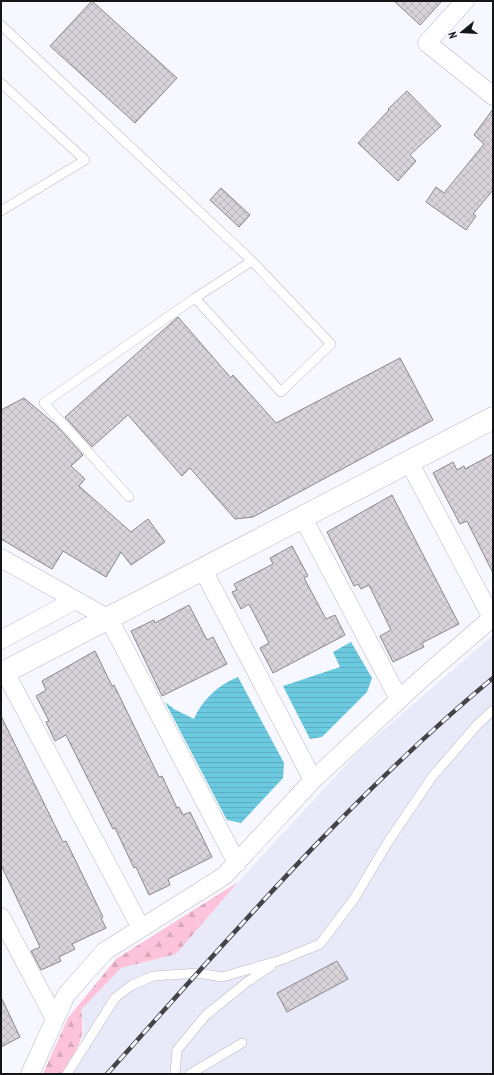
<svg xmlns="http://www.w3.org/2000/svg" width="494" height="1075" viewBox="0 0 494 1075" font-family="'PT Sans Narrow',sans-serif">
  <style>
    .built { fill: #e9eaf9 }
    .forest { fill: url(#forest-firs) }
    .water { fill: url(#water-rules) }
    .building { fill: url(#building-cross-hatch); stroke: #8a868c }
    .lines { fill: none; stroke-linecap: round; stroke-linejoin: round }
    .service-casing { stroke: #b9b9c1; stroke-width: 10 }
    .minor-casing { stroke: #b9b9c1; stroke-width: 19 }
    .tertiary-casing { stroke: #b9b9c1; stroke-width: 23 }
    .service { stroke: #fff; stroke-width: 9 }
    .minor { stroke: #fff; stroke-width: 18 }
    .tertiary { stroke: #fff; stroke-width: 22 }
    .rail-casing { stroke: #444448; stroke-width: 4.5 }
    .rail { stroke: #f6f7ff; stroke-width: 3; stroke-dasharray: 9; stroke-linecap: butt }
  </style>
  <defs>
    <pattern id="forest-firs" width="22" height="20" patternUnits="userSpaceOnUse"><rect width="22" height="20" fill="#fcc3da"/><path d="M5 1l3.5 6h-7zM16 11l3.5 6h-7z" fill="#d7a7ba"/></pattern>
    <pattern id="water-rules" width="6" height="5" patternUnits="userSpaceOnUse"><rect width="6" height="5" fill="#6bcadf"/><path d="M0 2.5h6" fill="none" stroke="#5cadbf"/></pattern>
    <pattern id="building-cross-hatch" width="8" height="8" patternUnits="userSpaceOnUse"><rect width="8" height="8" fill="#d8d3d9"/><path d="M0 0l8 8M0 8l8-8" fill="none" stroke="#b8b4ba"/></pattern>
  </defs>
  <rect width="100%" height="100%" fill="#f6f7ff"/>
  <path class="built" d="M493 635V1074H61L80 1046 84 1027 81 1010 121 968 176 954 238 882 357 753Z"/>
  <path class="forest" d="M238 882 176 954 121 968 81 1010C86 1041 77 1049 61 1074H43L68 1018 116 959Z"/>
  <path class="water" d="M351 642 372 678 367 692 322 737 310 739 283 686 340 667 333 652Z
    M238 677 284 763 283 778 241 823 227 820 165 702 174 709 194 719C202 700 218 685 238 677Z"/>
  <path class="building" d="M92 1 177 78 135 123 50 46Z
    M394 1H442L420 25Z
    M407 91 441 126 410 155 416 161 398 181 358 143 389 110 388 109Z
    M493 109V190L473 214 476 216 466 230 426 202 436 187 444 193 484 144 474 135Z
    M221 188 250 215 239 227 210 200Z
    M178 317 231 378 233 375 276 423 400 358 433 420 253 517 235 519 190 468 182 476 128 415 92 447 65 417Z
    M24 398 56 425 83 455 71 466 85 479 79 486 131 532 148 519 165 542 131 565 121 552 106 577 63 551 52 569 1 539V410Z
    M493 454V573L467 521 460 524 433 473 453 462 457 470 464 466 465 469Z
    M392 495 459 624 422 643 424 647 393 662 380 636 391 630 369 585 361 589 358 584 354 586 327 532Z
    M292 546 308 576 304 578 326 619 335 615 345 635 273 673 260 648 269 643 249 604 241 609 232 592 237 590 234 584 273 564 270 558Z
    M189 605 207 640 213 637 227 664 162 696 131 631 154 620 155 623Z
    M95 651 112 686 114 685 159 777 162 776 177 808 179 807 183 815 190 812 212 857 168 879 170 885 149 895 136 867 134 868 115 828 113 829 66 735 55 741 46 722 49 721 36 696 46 690 42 681Z
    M1 716 63 842 66 841 103 917 101 918 106 928 72 944 75 949 59 957 61 961 41 970 31 951 40 947 1 865Z
    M337 961 348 979 287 1012 277 993Z
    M1 997 20 1037 1 1047Z"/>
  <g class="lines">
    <g class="service-casing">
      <path id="service" d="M1 25 252 261 195 298 44 403 129 497
        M1 83 85 160 1 211
        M195 298 281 392 331 344 252 261
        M67 1074 115 998 132 985 153 976 198 973 222 977 281 960 320 944 354 899 388 842 432 777 477 725 493 710
        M175 1074 177 1050 206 1015 247 982 271 966
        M190 1074 242 1043"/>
    </g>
    <g class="minor-casing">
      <path id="minor" d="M465 1 427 43 493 96
        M409 462 492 618
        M303 518 399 699
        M1 558 109 619 237 863
        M203 570 313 780
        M1 640 75 600
        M5 672 141 928
        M1 917 55 1019
        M30 1074 66 995 105 951 224 876 313 780 419 681 493 617"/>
    </g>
    <g class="tertiary-casing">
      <path id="tertiary" d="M1 674 493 418"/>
    </g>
    <use href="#service" class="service"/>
    <use href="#minor" class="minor"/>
    <use href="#tertiary" class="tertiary"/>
    <g class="rail-casing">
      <path id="rail" d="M107 1074C230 937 351 796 493 678"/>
    </g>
    <use href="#rail" class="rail"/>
  </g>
  <rect width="494" height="1075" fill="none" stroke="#151518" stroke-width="4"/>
  <g transform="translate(462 32) rotate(252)" stroke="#f6f7ff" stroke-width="3" paint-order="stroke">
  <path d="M0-3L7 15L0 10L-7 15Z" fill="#151518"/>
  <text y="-6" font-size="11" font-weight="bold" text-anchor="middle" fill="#151518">N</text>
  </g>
</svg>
